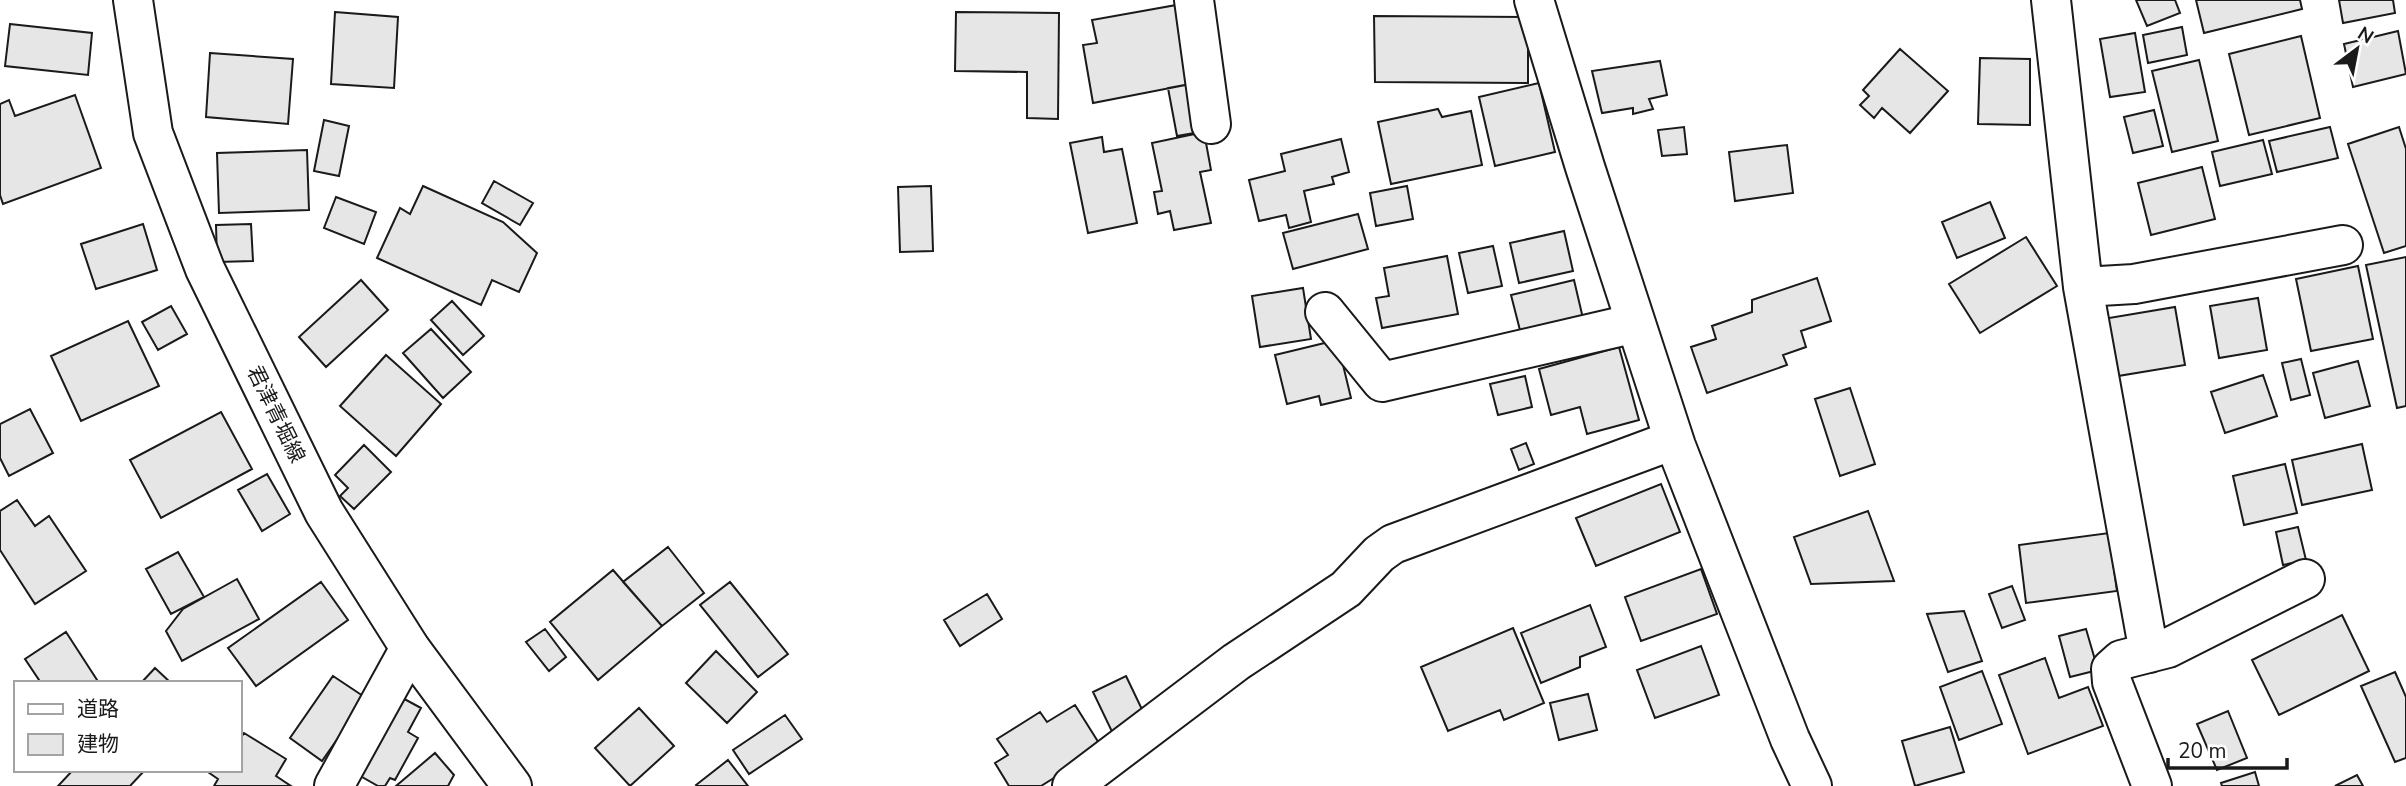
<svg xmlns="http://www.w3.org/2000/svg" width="2406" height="786" viewBox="0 0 2406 786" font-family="'Nunito Sans','Noto Sans JP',sans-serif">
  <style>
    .building { fill: #e6e6e6; stroke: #1a1a1a; stroke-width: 2 }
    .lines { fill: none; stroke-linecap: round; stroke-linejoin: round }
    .minor-casing { stroke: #1a1a1a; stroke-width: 42 }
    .major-casing { stroke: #1a1a1a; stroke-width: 42 }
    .minor { stroke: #fff; stroke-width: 38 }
    .major { stroke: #fff; stroke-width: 38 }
    .labels { text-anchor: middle; stroke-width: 5; stroke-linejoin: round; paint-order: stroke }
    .street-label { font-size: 21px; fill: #1a1a1a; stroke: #fff }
  </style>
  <rect width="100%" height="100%" fill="#fff"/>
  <path class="building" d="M2136 0H2175L2180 13 2147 26Z
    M2196 0H2300L2302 9 2204 33Z
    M2339 0H2393L2395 13 2343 23Z
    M1182 4 1196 83 1093 103 1083 45 1097 43 1092 20Z
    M335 12 398 17 394 88 331 84Z
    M956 12 1059 13 1058 119 1027 118V72L955 71Z
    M1374 16 1528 17V83L1375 82Z
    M10 24 92 33 88 75 5 66Z
    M2182 27 2187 55 2148 63 2143 35Z
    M2398 31 2406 74 2353 87 2344 44Z
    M2135 33 2145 92 2110 97 2100 39Z
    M2301 36 2320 118 2249 135 2229 54Z
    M1900 49 1948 91 1910 133 1882 108 1874 118 1860 105 1869 96 1863 90Z
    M210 53 293 59 288 124 206 117Z
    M1980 58 2030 59V125L1978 124Z
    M2199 60 2218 141 2172 152 2152 71Z
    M1660 61 1667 95 1649 99 1653 109 1633 114V108L1602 113 1592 71Z
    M1196 83 1206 131 1177 136 1168 88Z
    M1539 83 1555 152 1495 166 1479 97Z
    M75 95 101 168 3 204 0 195V104L9 100 15 116Z
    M1438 109 1442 117 1471 111 1482 165 1391 184 1378 122Z
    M2154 110 2163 146 2133 153 2124 117Z
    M324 120 349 126 339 176 314 171Z
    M1684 127 1687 154 1662 156 1658 130Z
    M2330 127 2338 158 2277 172 2269 141Z
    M2399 127 2406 149V246L2384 253 2348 144Z
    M1204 132 1211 170 1200 172 1211 223 1174 230 1170 211 1158 214 1154 192 1162 191 1152 143Z
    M1102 137 1104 152 1122 149 1137 223 1088 233 1070 143Z
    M1341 139 1349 172 1332 177 1334 184 1304 191 1311 222 1289 228 1286 215 1259 221 1249 180 1285 171 1281 154Z
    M2263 140 2272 174 2220 186 2212 152Z
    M1787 145 1793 193 1735 201 1729 152Z
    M307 150 309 210 219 213 217 153Z
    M2202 167 2215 219 2151 235 2138 183Z
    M494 181 533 203 520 225 482 203Z
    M423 186 503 222 537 253 519 292 492 280 481 305 377 258 400 208 410 214Z
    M931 186 933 251 900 252 898 187Z
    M1407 186 1413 219 1376 226 1370 193Z
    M336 197 376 212 364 244 324 228Z
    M1990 202 2005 238 1957 258 1942 222Z
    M1358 214 1368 249 1293 269 1283 233Z
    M143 224 157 270 96 289 81 244Z
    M251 224 253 261 217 262 216 225Z
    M1564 231 1573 271 1519 283 1510 243Z
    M2026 237 2057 286 1980 333 1949 284Z
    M1493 246 1502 286 1468 293 1459 253Z
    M1447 256 1458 314 1382 328 1376 298 1389 296 1384 268Z
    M2406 257V406L2397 408 2366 265Z
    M2358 266 2373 339 2311 351 2296 279Z
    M1817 278 1831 321 1801 331 1806 347 1783 355 1787 365 1707 393 1691 347 1716 339 1712 326 1752 312V300Z
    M361 280 388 310 326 367 299 337Z
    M1574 280 1585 327 1523 342 1511 295Z
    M1303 288 1311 339 1260 347 1252 296Z
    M2258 298 2267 350 2219 358 2210 306Z
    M452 301 484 336 463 355 431 320Z
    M171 306 187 334 158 350 142 322Z
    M2175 307 2185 365 2112 377 2103 319Z
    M128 321 159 386 81 421 51 356Z
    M431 329 471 372 443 398 403 353Z
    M1337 340 1351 398 1321 405 1319 396 1287 404 1275 355Z
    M1619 347 1639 420 1587 434 1580 407 1551 415 1539 369Z
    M386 355 441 404 396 456 340 406Z
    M2301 359 2310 395 2291 400 2282 363Z
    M2358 361 2370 406 2325 418 2313 373Z
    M2263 375 2277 416 2225 433 2211 392Z
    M1525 376 1532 407 1498 415 1490 384Z
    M1850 388 1875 464 1840 476 1815 399Z
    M30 409 53 453 9 476 0 458V424Z
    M221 412 252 469 161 518 130 460Z
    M1526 443 1534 464 1519 470 1511 449Z
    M2362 444 2372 490 2302 505 2292 460Z
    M364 445 391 472 354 509 340 496 348 488 335 475Z
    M2285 464 2297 513 2244 525 2233 476Z
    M267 474 290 514 262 531 238 490Z
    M1661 484 1680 532 1596 566 1576 518Z
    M17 500 35 526 49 516 86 571 35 604 0 550V511Z
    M1868 511 1894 581 1811 584 1794 537Z
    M2298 527 2306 560 2283 565 2276 532Z
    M2109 533 2117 591 2026 603 2019 545Z
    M668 547 704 593 662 626 623 582Z
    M178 552 204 597 171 614 146 569Z
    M1701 569 1717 614 1641 641 1625 597Z
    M613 570 662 626 598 680 550 622Z
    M237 579 259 619 182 661 166 631 183 609Z
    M321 582 348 620 256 686 228 648Z
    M730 582 788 654 758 677 700 605Z
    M2012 586 2025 620 2002 628 1989 594Z
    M987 594 1002 619 960 646 944 620Z
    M1590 605 1606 647 1580 657V667L1541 683 1521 633Z
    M1964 611 1982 661 1948 672 1927 614Z
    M2342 615 2369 671 2279 715 2252 660Z
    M1513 628 1544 703 1504 720 1500 710 1448 731 1421 667Z
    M545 629 566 657 549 671 526 642Z
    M2086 629 2098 670 2070 677 2059 636Z
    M66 632 99 683H34L39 680 25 659Z
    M1701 646 1719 695 1655 718 1637 670Z
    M716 651 757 692 727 723 686 683Z
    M2045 658 2059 698 2088 687 2103 726 2028 754 1999 675Z
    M155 668 171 683H141Z
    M1982 671 2002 724 1959 740 1940 687Z
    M2395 672 2406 697V758L2395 762 2361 686Z
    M333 676 366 698 322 761 290 738Z
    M1126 676 1149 724 1116 740 1093 692Z
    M1588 694 1597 730 1559 740 1550 703Z
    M397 695 421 708 408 732 418 738 395 780 390 778 385 786H378L348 769Z
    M1075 705 1102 748 1041 786H1009L995 763 1008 755 997 739 1040 712 1047 722Z
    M639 708 674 746 630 786 595 748Z
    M2228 711 2247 758 2217 770 2197 724Z
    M785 715 802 739 749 774 733 750Z
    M1950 727 1964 772 1915 786 1902 741Z
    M244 733 286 759 276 776 291 786H214L218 779 205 770H240V739Z
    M435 753 454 775 448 786H396Z
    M728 760 748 786H697L696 785Z
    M73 770H145L130 786H58Z
    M2255 772 2259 786H2222L2221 783Z
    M2357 775 2363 786H2335Z"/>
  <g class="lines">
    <g class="minor-casing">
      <path id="minor" d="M1194 0 1211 124
        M1534 0 1585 167 1676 446 1790 739 1812 786
        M2051 0 2083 287 2149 653
        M2083 287 2134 284 2343 245
        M1325 312 1382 382 1636 323
        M334 786 410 648
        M1072 786 1236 662 1346 589 1379 554 1393 544 1660 445 1676 446
        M2152 786 2112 682 2111 669 2121 660 2168 648 2305 579"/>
    </g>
    <g class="major-casing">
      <path id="major" d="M133 0 153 133 205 269 324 512 410 648 512 786"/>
    </g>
    <use href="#minor" class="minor"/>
    <use href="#major" class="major"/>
  </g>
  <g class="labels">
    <g class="street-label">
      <text transform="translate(276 414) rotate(64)" y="7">君津青堀線</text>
    </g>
  </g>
  <rect x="14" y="681" width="228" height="91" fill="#ffffff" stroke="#a3a3a3" stroke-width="2"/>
  <rect x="28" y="704" width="35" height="10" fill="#ffffff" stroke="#a3a3a3" stroke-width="2"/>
  <text x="77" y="716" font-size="21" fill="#1a1a1a">道路</text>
  <rect x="28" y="734" width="35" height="21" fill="#e6e6e6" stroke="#a3a3a3" stroke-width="2"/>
  <text x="77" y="751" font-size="21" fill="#1a1a1a">建物</text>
  <g transform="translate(2357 49) rotate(32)" stroke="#ffffff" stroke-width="5" paint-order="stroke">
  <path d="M0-5L12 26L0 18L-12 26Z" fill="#1a1a1a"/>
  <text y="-10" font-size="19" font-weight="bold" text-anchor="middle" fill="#1a1a1a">N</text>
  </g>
  <path d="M2168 758v10h119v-10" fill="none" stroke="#1a1a1a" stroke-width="3.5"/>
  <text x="2178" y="758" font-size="21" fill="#1a1a1a" stroke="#ffffff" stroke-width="5" paint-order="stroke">20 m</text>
</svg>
